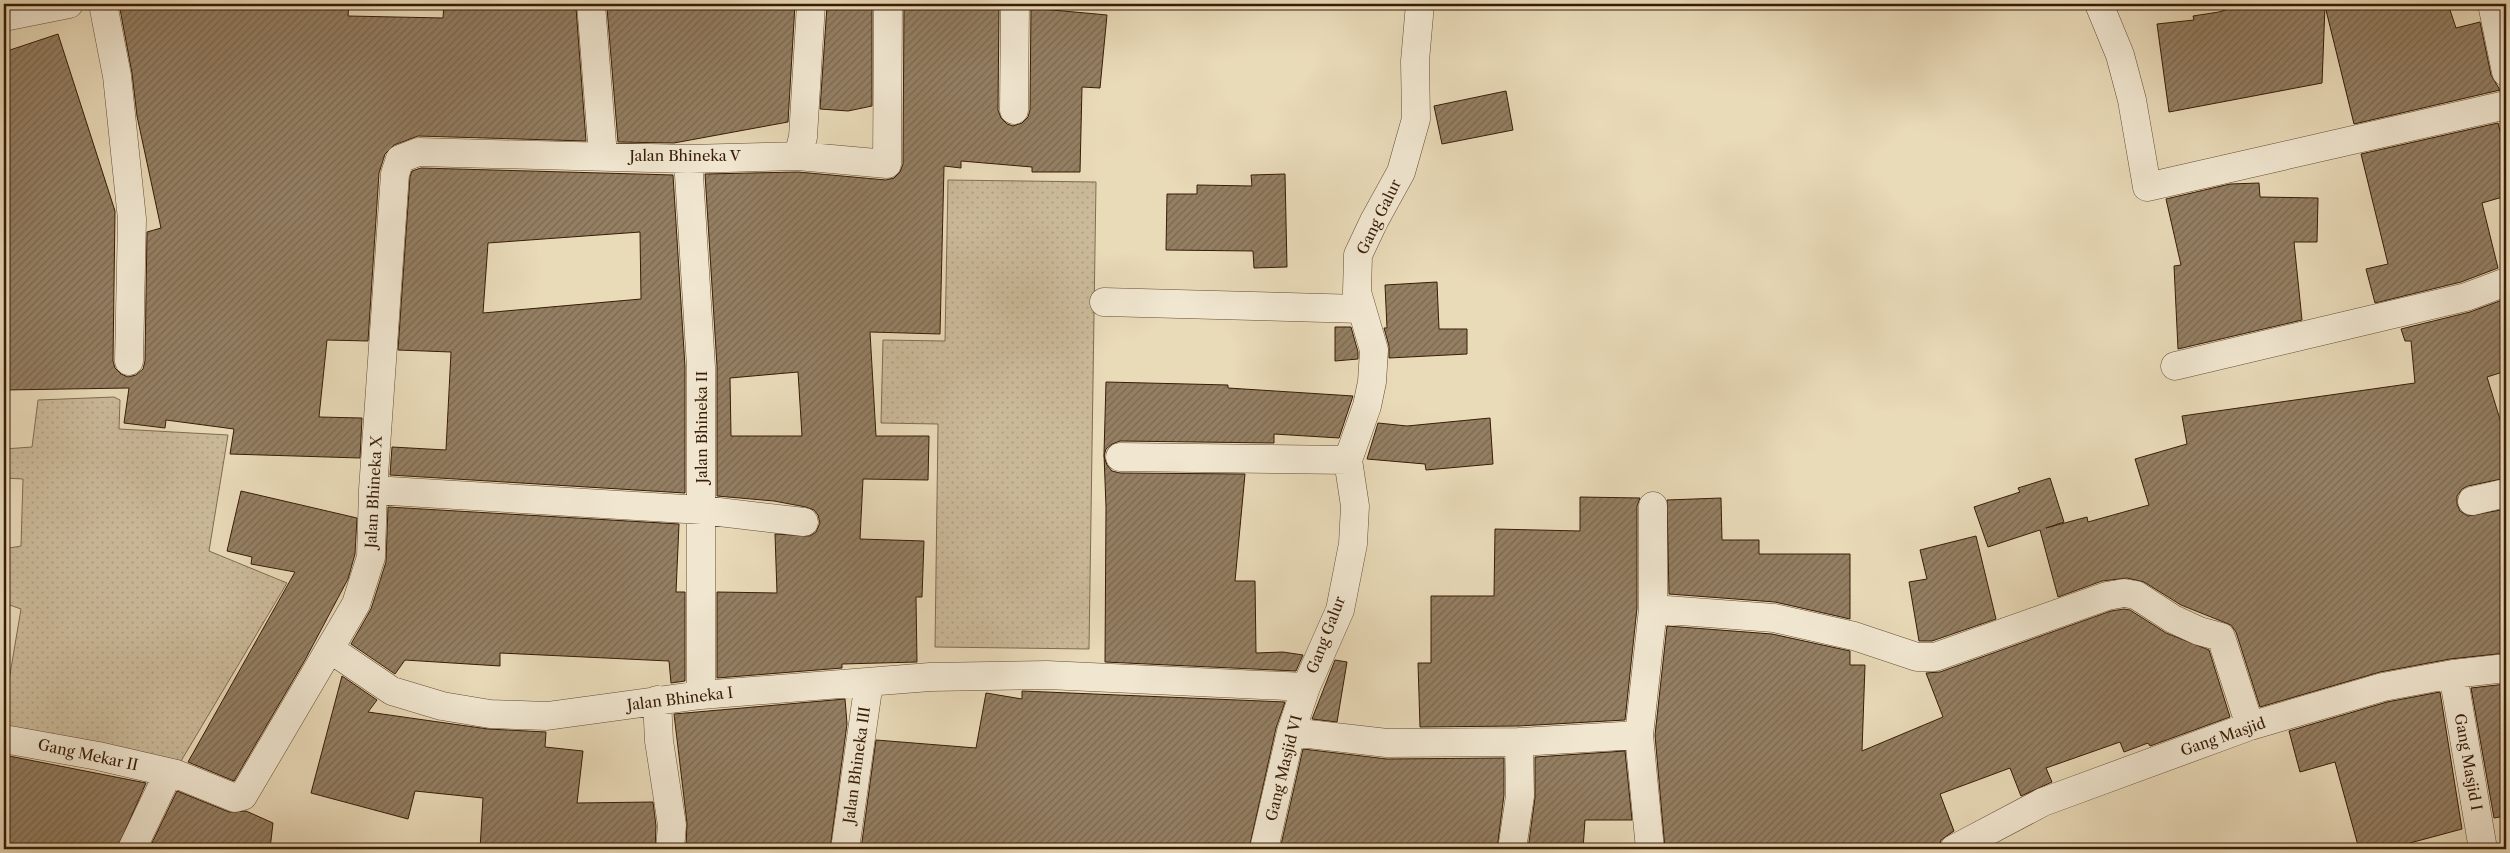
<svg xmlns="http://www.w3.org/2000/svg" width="2510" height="853" viewBox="0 0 2510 853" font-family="'Libre Caslon Text',serif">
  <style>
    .grass { fill: url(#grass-dots); stroke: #826b50 }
    .building { fill: url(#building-hatch); stroke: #381c06; fill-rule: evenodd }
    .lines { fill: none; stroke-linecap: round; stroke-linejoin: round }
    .minor-casing { stroke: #644c32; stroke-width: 29 }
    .tertiary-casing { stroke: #644c32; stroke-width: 29 }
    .minor { stroke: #f1e7d1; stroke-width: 28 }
    .tertiary { stroke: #f1e7d1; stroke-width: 28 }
    .labels { text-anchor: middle; stroke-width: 5; stroke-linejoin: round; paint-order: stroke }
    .street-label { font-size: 15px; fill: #381c06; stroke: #f1e7d1 }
  </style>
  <defs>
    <pattern id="grass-dots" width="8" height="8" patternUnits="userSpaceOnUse" patternTransform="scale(1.25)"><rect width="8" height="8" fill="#cbba9a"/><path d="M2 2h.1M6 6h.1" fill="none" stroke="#af9f83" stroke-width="1.8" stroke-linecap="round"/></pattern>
    <pattern id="building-hatch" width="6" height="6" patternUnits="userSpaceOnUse" patternTransform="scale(1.25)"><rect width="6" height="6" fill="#947f63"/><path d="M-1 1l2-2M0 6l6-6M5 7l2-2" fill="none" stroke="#7a6750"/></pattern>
  </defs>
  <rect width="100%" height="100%" fill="#e9dab8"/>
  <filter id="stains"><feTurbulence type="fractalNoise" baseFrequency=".004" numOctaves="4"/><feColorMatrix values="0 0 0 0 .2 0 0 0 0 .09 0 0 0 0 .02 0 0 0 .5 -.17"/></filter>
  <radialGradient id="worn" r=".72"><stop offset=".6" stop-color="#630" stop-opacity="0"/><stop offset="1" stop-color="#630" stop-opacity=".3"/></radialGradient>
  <path class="grass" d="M948 180 1096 182 1089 649 935 647 938 424 881 423 883 340 945 341Z
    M114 397 120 400 119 429 228 435 209 551 287 583 181 761 4 730V710L21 609 4 603V549L21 546 23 479 4 478V449L32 447 38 400Z"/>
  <path class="building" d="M141 4H349L348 16 443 18 444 4H543V9L576 8 586 141 418 136 394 145 385 154 379 173 368 341 327 340 319 417 362 418 360 458 230 454 234 429 166 420 165 428 124 423 129 388 4 390V52L58 34 115 211 113 361 115 368 121 374 128 377 136 375 143 369 145 361 147 232 161 228 137 116 132 73 120 9Z
    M720 4H795L788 122 674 143 618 142 607 8Z
    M904 4H999L998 110 1001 118 1007 124 1013 126 1022 123 1028 117 1030 110 1031 8 1107 15 1100 88 1082 87 1080 172H1032V167L961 161V168L944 166 940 334 870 332 876 436H929L928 480 863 479 860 539 924 541 922 597H916L917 662 842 664V668L717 678V592L777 593 775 534 810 536 816 532 820 523 818 515 814 510 806 507 774 501 717 496V366L705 174 798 172 886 180 894 178 900 172 903 164ZM798 372 802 436H731L730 378Z
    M2245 4H2448L2456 28 2480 22 2491 75 2500 90 2354 124 2325 6 2322 83 2169 112 2157 24 2194 20 2193 16 2219 12Z
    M827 6 872 7V106L848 111 820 109Z
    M1506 91 1513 130 1442 144 1434 106Z
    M2498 123 2506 154V196L2482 203 2498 268 2461 282 2375 303 2366 269 2388 264 2361 154Z
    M421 168 673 175 685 367V493L390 475 392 447 446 450 451 352 398 350 410 177 412 171ZM640 232 641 299 483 313 488 243Z
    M1285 174 1287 267 1254 268 1253 251 1166 250 1167 194H1197V185L1252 186 1251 175Z
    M2259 183 2260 197 2318 198 2317 242H2294L2302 320 2178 349 2174 266 2181 265 2166 199 2230 184Z
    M1437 282 1439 329H1467V354L1389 358V346L1384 328H1387L1385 285Z
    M2505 299 2506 371 2487 377 2506 439V478L2468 486 2462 489 2457 496V504L2460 511 2468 516 2506 509V653L2450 659 2380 672 2260 707 2236 632 2231 625 2181 605 2144 582 2127 578 2102 581 2058 597 2040 530 1988 547 1974 507 2020 492 2018 488 2050 478 2064 522 2046 528 2087 517 2088 522 2149 505 2135 459 2187 444 2182 416 2415 383 2411 341H2405L2401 329 2470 312Z
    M1335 327H1351L1358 352V359L1335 361Z
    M1106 382 1228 385V388L1353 396 1339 438 1274 434V443L1120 441 1112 444 1106 449 1104 456 1107 465 1112 471 1120 473 1245 474 1235 581H1255L1256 653 1283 652 1303 655 1296 671 1105 662 1106 507 1104 454Z
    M1490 418 1493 464 1426 470 1425 464 1367 459 1378 423 1407 426Z
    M241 491 357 518 355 554 348 579 305 660 234 781 188 762 295 572 251 564 252 557 227 551Z
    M1580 497 1640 498 1637 506V608L1625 720 1518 726 1420 727 1418 663H1431V596H1494L1495 529 1580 531Z
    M1721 498 1722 540H1759V554H1850V619L1775 602 1669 594 1667 500Z
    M388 507 679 524 676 592H685V681L671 683 669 661 500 653V666L405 660 395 674 351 644 371 609 386 562Z
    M1976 536 1996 619 1932 641H1919L1909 582 1927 579 1920 550Z
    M2124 609 2130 610 2166 633 2209 650 2230 717 2150 746 2148 743 2124 752 2120 742 2046 768 2052 782 2021 796 2010 768 1940 794 1954 831 1941 840 1939 849H1665L1655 735 1667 626 1772 634 1850 651V665H1865L1862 751 1943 717 1926 673 1940 672 2111 611Z
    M1335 660 1347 662 1337 722 1312 719Z
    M342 676 377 700 368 712 488 729 546 732 545 747 583 751 577 803 653 802 656 826 655 849H480L483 798 415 791 408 819 311 793Z
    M2506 684V816L2494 818 2471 688Z
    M1022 691 1285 702 1276 728 1249 849 1208 843 1207 849H861L876 740 976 748 986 693 1022 699Z
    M2440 692 2462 829 2410 843 2412 849H2359L2335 762 2300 772 2289 731 2387 702Z
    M845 699 847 724 830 849H686L687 823 674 714Z
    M1303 749 1387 759 1504 758V795L1497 849H1280Z
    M1625 751 1632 820H1585L1583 849H1528L1535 798V757Z
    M4 755 146 783 117 849H4Z
    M177 791 229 812 246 811 273 823 270 849H149Z"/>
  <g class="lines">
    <g class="minor-casing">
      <path id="minor" d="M103 4 117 76 132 219 129 361
        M591 4 603 156
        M2099 4 2120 55 2132 100 2147 187 2506 105
        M4 17 69 4
        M1014 110 1015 4
        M798 156 803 137 811 4
        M688 159 701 367V695
        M1104 302 1361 309
        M2175 366 2466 297 2506 282
        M1120 457 1348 460
        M373 490 702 510 804 522
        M2472 501 2506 493
        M1653 609 1774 618 1854 636 1917 657H1935L2107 596 2124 593 2136 595 2173 619 2199 631 2221 637 2250 726
        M330 649 392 691 442 706 490 714 547 716 701 695 930 677 1047 675 1306 687
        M2453 674 2483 849
        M657 700 659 741 672 825 670 849
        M1291 732 1387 743 1519 742
        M1639 735 1653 609V506
        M4 739 98 756 176 774 235 798 243 796 356 604 371 557 373 490 395 174 400 159 418 152 688 159 798 156 887 164 888 4
        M132 849 167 776 171 774
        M845 849 869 682
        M1264 849 1291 732 1306 687 1340 610 1353 544 1355 506 1348 460 1367 406 1372 382 1374 350 1357 292 1358 255 1374 221 1401 172 1416 119 1415 61 1420 4
        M1512 849 1520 796 1519 742 1639 735 1650 849
        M1954 849 2043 802 2250 726 2383 687 2453 674 2506 668"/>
    </g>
    <g class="tertiary-casing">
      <path id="tertiary" d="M2492 4 2506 72"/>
    </g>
    <use href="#minor" class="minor"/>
    <use href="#tertiary" class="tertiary"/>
  </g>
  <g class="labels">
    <g class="street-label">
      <text x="685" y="161">Jalan Bhineka V</text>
      <text transform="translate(1379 217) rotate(-64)" y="5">Gang Galur</text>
      <text transform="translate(702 427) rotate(-90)" y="5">Jalan Bhineka II</text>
      <text transform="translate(374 492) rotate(-87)" y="5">Jalan Bhineka X</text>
      <text transform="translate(1326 635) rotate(-69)" y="5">Gang Galur</text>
      <text transform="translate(680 699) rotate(-7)" y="5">Jalan Bhineka I</text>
      <text transform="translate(2223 737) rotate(-19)" y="5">Gang Masjid</text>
      <text transform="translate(88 755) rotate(12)" y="5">Gang Mekar II</text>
      <text transform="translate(2468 762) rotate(80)" y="5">Gang Masjid I</text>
      <text transform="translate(857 765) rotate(-82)" y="5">Jalan Bhineka III</text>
      <text transform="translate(1284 768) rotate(-76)" y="5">Gang Masjid VI</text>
    </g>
  </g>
  <rect width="2510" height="853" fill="none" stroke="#e9dab8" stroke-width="20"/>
  <rect x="5" y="5" width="2500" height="843" fill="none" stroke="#381c06" stroke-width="2.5"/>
  <rect x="10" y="10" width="2490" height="833" fill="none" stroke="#381c06"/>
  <rect width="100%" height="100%" filter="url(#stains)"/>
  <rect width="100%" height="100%" fill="url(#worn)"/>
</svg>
